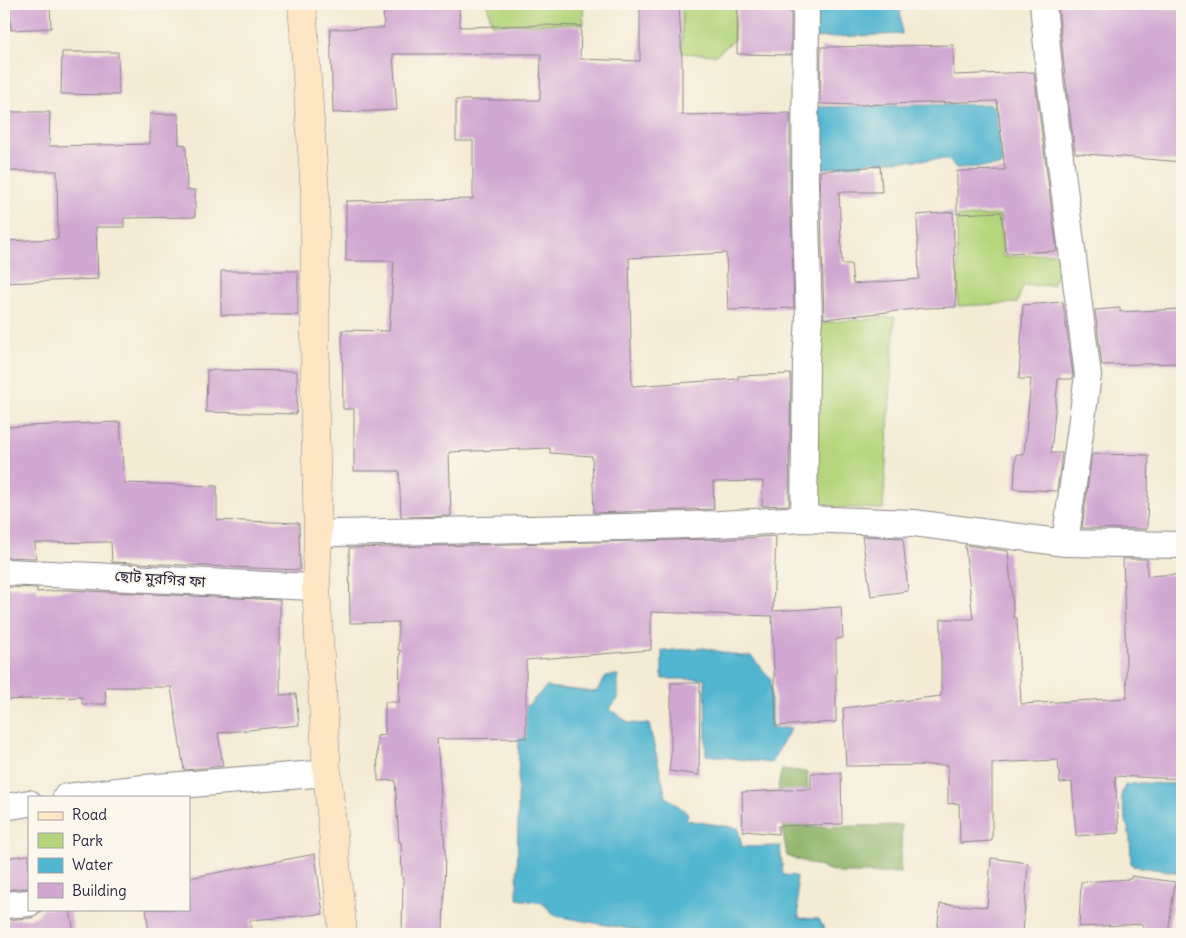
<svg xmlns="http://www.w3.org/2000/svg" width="1186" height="938" viewBox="0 0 1186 938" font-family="Delius,'Noto Sans Bengali',sans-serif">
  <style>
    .green { fill: #b5d57c; stroke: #6c7c5c }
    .forest { fill: #90b66c; stroke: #596c54 }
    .water { fill: #52b6d0; stroke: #3a6c86 }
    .building { fill: #d1a8d2 }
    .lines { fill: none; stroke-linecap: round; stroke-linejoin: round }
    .street-casing { stroke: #8a8688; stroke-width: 28 }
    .secondary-casing { stroke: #8a8688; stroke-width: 29 }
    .street { stroke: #fff; stroke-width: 26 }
    .secondary { stroke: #fce6c4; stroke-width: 28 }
    .labels { text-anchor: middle; stroke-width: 4.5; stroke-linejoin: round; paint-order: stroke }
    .street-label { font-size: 15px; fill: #22223b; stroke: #fbf7ec }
  </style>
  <rect width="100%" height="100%" fill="#fbf7ec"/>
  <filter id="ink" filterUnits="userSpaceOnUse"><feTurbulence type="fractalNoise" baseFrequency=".02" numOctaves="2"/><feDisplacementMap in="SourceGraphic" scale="10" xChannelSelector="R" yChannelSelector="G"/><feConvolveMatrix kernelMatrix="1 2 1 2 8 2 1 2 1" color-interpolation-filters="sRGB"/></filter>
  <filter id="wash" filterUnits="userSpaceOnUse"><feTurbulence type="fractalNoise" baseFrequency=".0096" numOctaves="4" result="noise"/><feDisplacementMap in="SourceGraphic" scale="20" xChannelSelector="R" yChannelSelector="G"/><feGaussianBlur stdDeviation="1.12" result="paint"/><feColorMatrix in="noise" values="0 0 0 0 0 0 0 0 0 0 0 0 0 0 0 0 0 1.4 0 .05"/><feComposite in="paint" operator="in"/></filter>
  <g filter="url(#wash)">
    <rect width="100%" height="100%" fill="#f3ebd4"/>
    <path class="green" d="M487 4H583L584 24H492Z
      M682 4H736L734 40 716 55 682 53Z
      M1000 215 1003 257 1067 252 1052 285 1023 286 1017 303 958 306 957 217Z
      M895 317 883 509 813 506 817 323Z"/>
    <path class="forest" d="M782 769 807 772 810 827 902 825 900 873H839L787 856 784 838 783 811 778 786Z"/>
    <path class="water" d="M815 4H900L902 34 813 38Z
      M991 104 996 111 1002 166 956 168 948 159 863 162 862 165 817 169 816 107Z
      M704 648 740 656H751L771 679V728H791L771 763 706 755 705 679H662V651Z
      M618 675V699L609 709 629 723 649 724 666 797 688 813 686 820 738 828 742 847 780 846 783 875 796 876 799 918 819 919 827 934H640V931L556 916 542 903 517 899 519 714 546 687 596 692 606 676Z
      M1140 783 1182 784V873L1133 866 1131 864 1130 838 1121 796 1125 785Z"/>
    <g id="blocks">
      <path class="building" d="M9 4H50L51 28 11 30Z
        M383 4H459L460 27 542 25 581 26 580 59 640 61V4H679L682 61V115L790 113V184L794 308 728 310 726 253 629 258 632 386 738 379V376L791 374 789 505 762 506 763 481 713 482 714 509 594 513 592 456 550 453V448L449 452 451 516 401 517 399 471H354V409H343L342 330 389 331 394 261H346V201L473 199V141H456V100H540L541 54H393L397 110 333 113 330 29 384 28Z
        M738 4H791V55L737 54Z
        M1058 4H1135L1151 5 1150 7 1182 10V162L1075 153 1065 77Z
        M953 45 954 75 1034 72 1057 251 1006 253 1001 212 957 214V171L1005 170 997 101 856 105 820 104 821 47Z
        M62 52H118L119 95 61 94Z
        M4 112H50L49 146 150 144V114H178L179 144 186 145 187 190H195V217L124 218V227H96L98 279 4 283V241L58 239 57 171H4Z
        M880 166 882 192H839L842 264H851L853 284 919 279 917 215 953 212 956 307 924 308 824 319 820 171Z
        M221 271H298V315H221Z
        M1063 302 1073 375 1072 379H1058L1051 453H1062L1057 491 1014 489 1016 454 1024 455 1031 379H1019L1023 305Z
        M1120 308V312L1182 309V363L1102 365 1095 310Z
        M207 370 297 371V411L296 414 206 412Z
        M120 422 124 483 217 486V520L299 523 300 570 112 562 111 542 35 543 36 558 4 557V427Z
        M1092 454 1149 455 1147 529 1082 528Z
        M776 536 773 611 841 607 843 638 836 639V722L776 726 772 616 651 612V650L526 660V738L437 739 445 851 443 934H402L403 878H402L401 842H399L395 780 378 781 377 736 385 735V702H399L400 650H398V622L350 623 349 548 716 539V540Z
        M862 536 903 538 908 591 871 596Z
        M965 545 1008 551 1014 618H1017L1021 704 1127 698 1123 559H1147V576L1182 574V779L1115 776 1119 833 1076 836 1072 782 1060 783 1058 760 992 763V841L960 843 959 803 948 804V765L846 766 843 708 941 696V619H973Z
        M5 587 37 588V592L66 590 280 600V695L296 694 299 725 218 733 223 766 184 770 171 687H105L106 704H82V697L4 700Z
        M671 683H700L699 775 669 771 671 755Z
        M811 773H841L842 824 778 826V834L743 831 742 792 811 789Z
        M315 854 323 914 250 920 251 934H149L146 909H189V878Z
        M29 855V888L4 890V858Z
        M991 858 1028 863 1023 934H937L940 904 987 907Z
        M1131 876 1175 882 1168 934H1142L1143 924 1079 927 1081 882 1131 879Z
        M43 909H70L74 934H4V920L31 918 38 915Z"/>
    </g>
  </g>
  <g filter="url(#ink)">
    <use href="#blocks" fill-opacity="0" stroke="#8a8688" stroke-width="1"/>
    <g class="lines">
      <g class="street-casing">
        <path id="street" d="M1043 4 1050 79 1088 375 1065 543
          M804 519 806 361 809 319 805 184 806 4
          M318 536 336 533 624 527 719 524 804 519 914 523 1065 543 1182 545
          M4 572C108 576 212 583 316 587
          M66 797 144 788 327 773
          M5 807 29 803
          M4 905 29 903"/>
      </g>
      <g class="secondary-casing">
        <path id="secondary" d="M302 4 315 194V419L318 536 316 587 327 773 343 934"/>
      </g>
      <use href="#street" class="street"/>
      <use href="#secondary" class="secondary"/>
    </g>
  </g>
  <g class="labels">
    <g class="street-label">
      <text transform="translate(160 579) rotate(4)" y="5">ছোট মুরগির ফা</text>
    </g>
  </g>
  <rect width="1186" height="938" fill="none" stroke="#fbf7ec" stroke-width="20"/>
  <rect x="28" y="796" width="162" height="115" fill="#fbf7ec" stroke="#a4a2a5"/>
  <rect x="38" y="812" width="25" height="8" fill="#fce6c4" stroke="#a4a2a5"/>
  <text x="72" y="820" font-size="15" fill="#22223b">Road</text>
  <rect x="38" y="833" width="25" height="15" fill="#b5d57c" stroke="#a4a2a5"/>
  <text x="72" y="846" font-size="15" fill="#22223b">Park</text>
  <rect x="38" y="858" width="25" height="15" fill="#52b6d0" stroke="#a4a2a5"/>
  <text x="72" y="870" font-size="15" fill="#22223b">Water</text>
  <rect x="38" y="883" width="25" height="15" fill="#d1a8d2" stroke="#a4a2a5"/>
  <text x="72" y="896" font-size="15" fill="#22223b">Building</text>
</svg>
